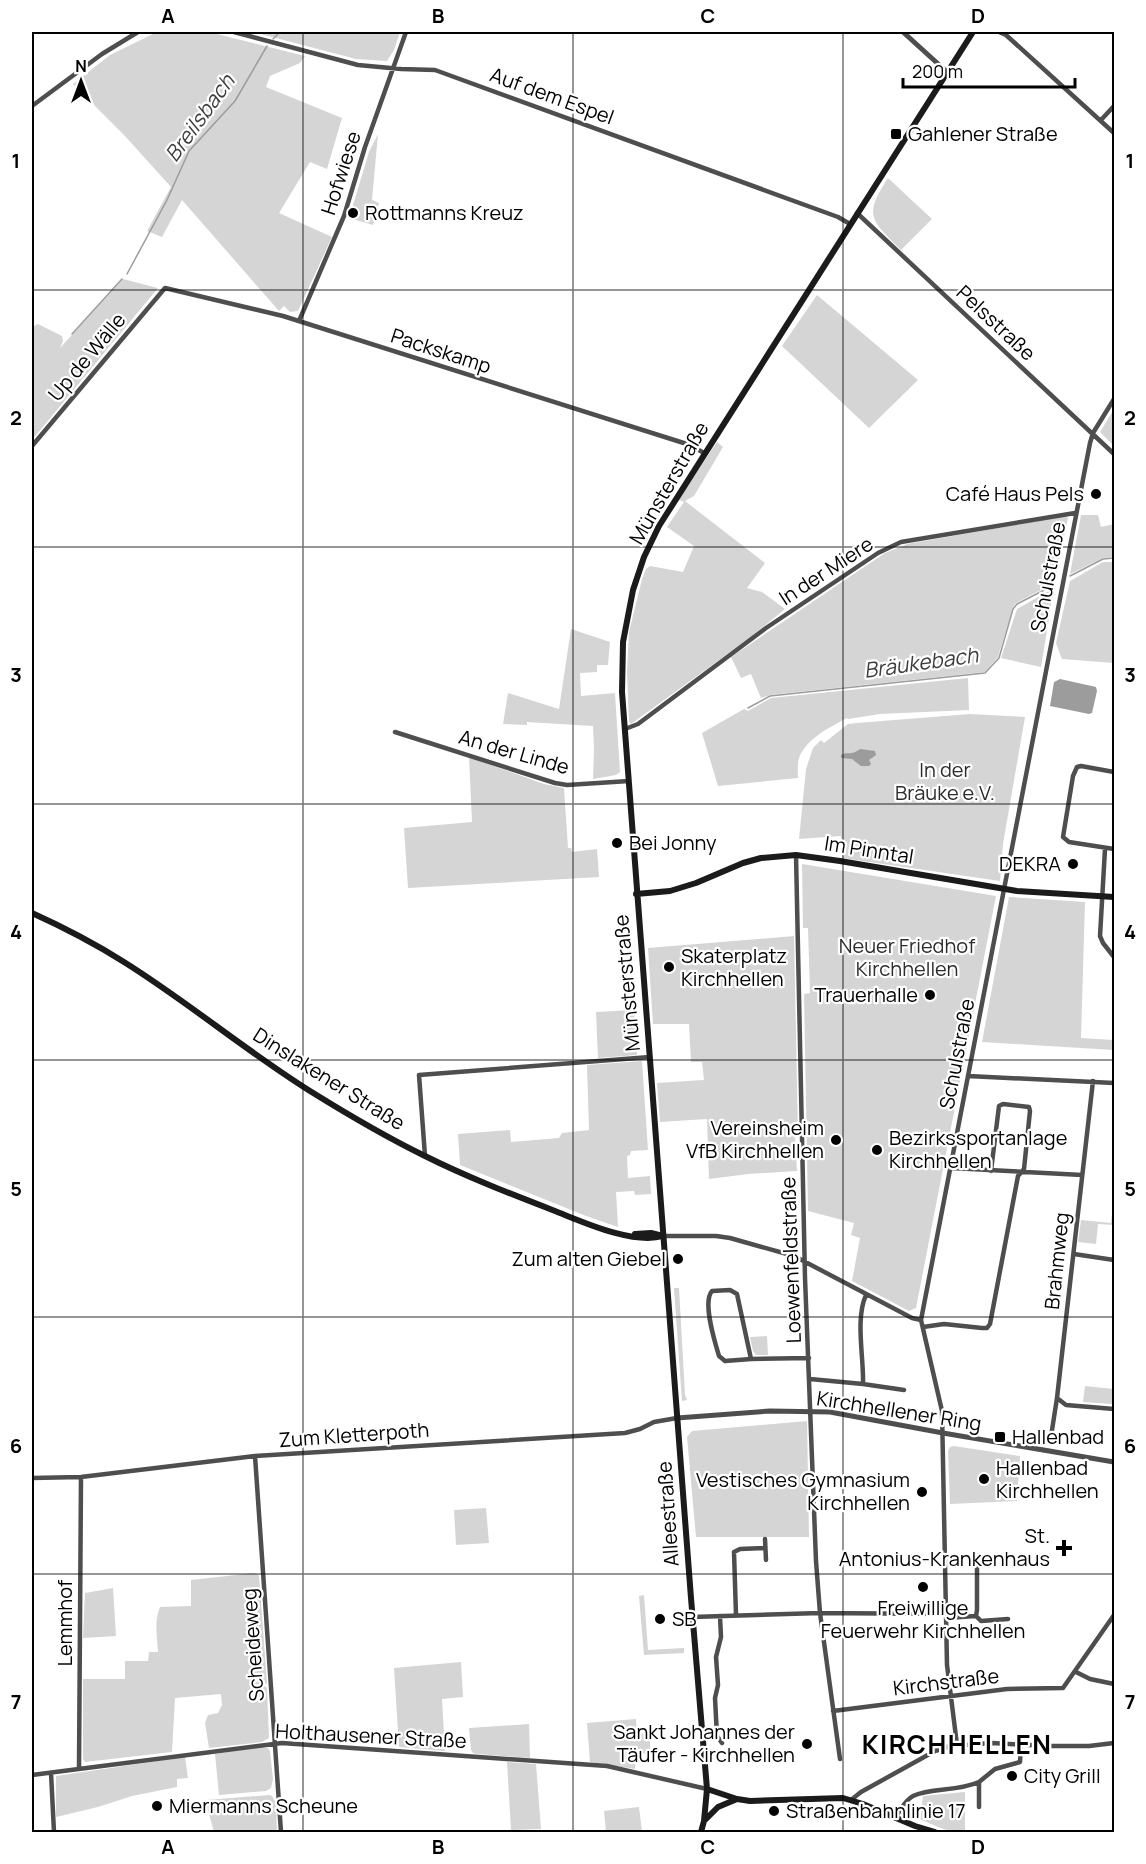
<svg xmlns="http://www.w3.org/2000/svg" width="1146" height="1864" viewBox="0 0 1146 1864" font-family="Manrope,sans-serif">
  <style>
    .green { fill: #d5d5d5 }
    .water { fill: #9c9c9c }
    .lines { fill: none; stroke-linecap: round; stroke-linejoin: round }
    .stream { stroke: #9c9c9c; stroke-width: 1.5 }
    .minor { stroke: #4e4e4e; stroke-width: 4.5 }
    .tertiary { stroke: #4e4e4e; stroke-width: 5 }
    .secondary { stroke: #1b1b1b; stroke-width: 6 }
    .grid { fill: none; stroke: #000; stroke-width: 1.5; stroke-opacity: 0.55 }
    .poi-dot { fill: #000; stroke: #fff; stroke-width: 2 }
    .labels { text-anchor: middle; stroke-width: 4.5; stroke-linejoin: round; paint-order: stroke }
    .street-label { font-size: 20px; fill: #000; stroke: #fff }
    .poi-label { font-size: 20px; fill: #000; stroke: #fff; text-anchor: start }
    .park-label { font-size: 20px; fill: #2c2c2c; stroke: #fff }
    .water-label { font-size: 21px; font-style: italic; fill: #3d3d3d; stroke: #fff }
    .district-label { font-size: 26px; font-weight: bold; letter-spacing: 1.5px; fill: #000; stroke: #fff }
    .neatline { fill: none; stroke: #000; stroke-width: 2 }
    .grid-label { font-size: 20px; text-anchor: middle; font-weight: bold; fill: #000 }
  </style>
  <rect width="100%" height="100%" fill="#fff"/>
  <path class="green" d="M157 32H209L305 56 300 63 270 76 266 87 342 118 327 169 310 162 279 213 332 237 298 311 290 312 284 306 279 311 182 200 162 237 147 231 171 187 125 136 73 84 110 55Z
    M253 32H400L394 50 387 61 356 59Z
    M378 134 372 200 379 203 373 225 349 218 369 152Z
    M888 178 932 219 901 250C871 220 863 216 888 178Z
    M123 279 158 288 32 440V330L34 326 38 324 62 336 63 341 60 348Z
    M817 295 918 380 869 428 782 346Z
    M1114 409V446L1100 432Z
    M717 442 723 447 694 496 685 501 765 563 747 588 762 592 785 609 748 639 631 724 629 722 627 672 629 632 642 579 646 569 650 566 683 572 694 546 667 527 684 502 679 500 681 496Z
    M1081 515H1098L1101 527 1114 524V557L1103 558 1070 574Z
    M1066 516 1068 518 1054 583 1016 603 1013 607 998 657 985 672 770 695 761 698 751 674 741 678 731 657 885 553 907 544Z
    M1103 562H1114V663L1062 659 1056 643 1070 581Z
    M1054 588 1041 667 1001 658 1017 609Z
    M571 629 610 642 608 665H597V672L580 673 581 696 615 693 620 772 616 775 593 779 594 749 593 726 527 722V725L503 724 508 693 559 709Z
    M968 678 969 710 880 714 848 719 847 718C830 727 806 739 799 758 797 764 798 772 798 778L718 786 702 733 744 709 748 711 771 698Z
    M970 714 1025 717 1003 844 1000 881 842 858 841 836 799 839 806 769 813 748 821 740 824 743 848 724 857 723Z
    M469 757 544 784 564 788 568 848H571L572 852 597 849 599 877 408 888 404 828 472 822Z
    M802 864 996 896 916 1308 909 1311 852 1281 860 1238 851 1235 854 1223 808 1211 804 994 810 993 808 928H803Z
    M1009 897 1085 902 1081 1038 1114 1040V1050L982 1042Z
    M794 936 798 1134 793 1135 795 1138 797 1171 748 1174 709 1179 707 1119 660 1122 657 1083 704 1080 702 1062H691L689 1024H653L648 948Z
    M634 1010 637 1055 598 1058 596 1012Z
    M642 1061 648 1150 631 1151 630 1155 627 1156 628 1178 650 1176 651 1194 635 1195 634 1191 616 1192 618 1227 586 1216 460 1165 458 1134 510 1130 511 1142 559 1138 562 1133 589 1130 587 1065Z
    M1113 1206 1114 1225 1098 1224 1096 1244 1078 1242 1081 1220 1111 1223Z
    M674 1288H679L685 1395 687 1400 682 1401Z
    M767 1336 768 1355H756L753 1351 750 1337Z
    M1085 1386 1114 1389 1112 1404 1083 1402Z
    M807 1421 809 1537H696L687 1437 692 1431Z
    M954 1446 1020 1456 1017 1501 950 1504 948 1451 950 1447Z
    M486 1508 489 1543 456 1545 454 1510Z
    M254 1573 259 1575 267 1683 264 1685 267 1688 269 1738 262 1742 209 1748 205 1723 208 1715 218 1713 222 1705 221 1694 175 1698 172 1752 85 1762 83 1759V1679H125V1661H148L149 1652H158C157 1636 154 1621 160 1607L191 1606V1580Z
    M113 1588 116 1636 83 1638 85 1593Z
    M644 1595 648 1650 684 1648V1653L644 1655 639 1596Z
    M461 1662 463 1697 442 1699 445 1751 399 1747 394 1668Z
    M636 1719 637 1733 650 1734V1753L638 1754 636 1758 635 1769 590 1762 587 1723Z
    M529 1724 530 1758 477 1754 473 1753 471 1750 469 1728Z
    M260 1747 268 1748 270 1751 273 1779 271 1788 266 1791 219 1795 215 1754Z
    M185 1757 188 1778 177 1779V1787L132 1796 98 1807 56 1817V1776Z
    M507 1762 536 1764 541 1829 511 1830Z
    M965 1792V1832C949 1833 933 1825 920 1819L923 1796Z
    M269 1795 272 1796 276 1803 277 1832H214L205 1800Z
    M639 1807 642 1832H606L604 1811Z"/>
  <path class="water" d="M1060 679 1096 687 1097 691 1092 713 1089 714 1050 706 1054 682Z
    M860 749 875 751 876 755 869 760 871 764 869 766H861L852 759 841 758V755C849 751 851 756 860 749Z"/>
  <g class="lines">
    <path class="stream" d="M273 39 280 32
      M127 274 167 200 189 151 235 101 267 46
      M72 334 122 279
      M1070 576 1103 559 1114 558
      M748 708 770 696 985 673 999 658 1013 609 1017 604 1054 585"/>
    <path class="minor" d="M234 32 358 65 401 69 435 70 838 217 850 224
      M999 32 1006 35 1114 133
      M32 106 102 54 138 32
      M1101 120 1114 106
      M857 213 1114 454
      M299 321 344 216 365 147 406 32
      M32 446 165 288 283 316 690 445 704 453
      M625 729 638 724 766 628 878 553 901 542 1075 513
      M395 732 555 783 567 785 629 781
      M1114 772 1081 766 1077 767 1073 776 1063 837 1069 842 1114 849
      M1105 849 1100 936 1103 943 1114 957
      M796 855 805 1278 816 1561 820 1613 840 1759
      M968 1076 1114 1083
      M425 1156 419 1075 650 1057
      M951 1168 1082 1175
      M663 1236H716L730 1238 794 1256 912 1318 921 1320
      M1074 1254 1114 1260
      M923 1327 944 1324 982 1328H987L990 1324 1018 1176 1024 1169 1030 1111 1029 1107 1003 1104 999 1106 991 1171
      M751 1359 725 1361 719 1356C715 1342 702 1302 712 1291L730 1290 737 1294 751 1359 809 1358
      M810 1379 863 1384C864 1358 855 1319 866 1295
      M863 1384 904 1390
      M1057 1398 1066 1405 1114 1409
      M1050 1443 1057 1398 1093 1081
      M255 1456 281 1832
      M32 1478 81 1477 255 1456 625 1433 640 1429 654 1422 677 1418
      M765 1539 766 1560
      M736 1615 734 1552 740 1549 765 1548
      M720 1616 721 1637 716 1657 718 1685 715 1698 717 1736 722 1743
      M976 1616 981 1621 1008 1619
      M692 1617 820 1613 946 1614
      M946 1618 976 1616 977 1610V1568
      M1076 1672 1090 1679 1114 1684
      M833 1711 1007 1689 1063 1688 1114 1615
      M957 1745 947 1665 942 1411 921 1320 1090 443 1093 433 1114 399
      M79 1769 81 1477
      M51 1773 54 1832
      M32 1775 282 1743 607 1766 707 1789
      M851 1800 861 1792 935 1751 950 1746 992 1743 1047 1746H1089L1114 1743
      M979 1807V1782L995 1769 1020 1762 1021 1744
      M895 1818C900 1811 905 1800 913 1796 931 1787 957 1792 979 1782"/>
    <path class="tertiary" d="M903 32 947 72
      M677 1418 770 1411 830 1412 943 1433 1114 1462"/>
    <path class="secondary" d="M636 894 670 891 696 883 743 863 761 858 796 855 840 861 1017 891 1114 897
      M32 913C63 927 94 943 124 962 188 1002 246 1051 310 1091 347 1114 386 1137 425 1156 467 1177 511 1194 555 1211 583 1222 633 1245 663 1236
      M635 1234 651 1233 663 1236
      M707 1789 737 1799 750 1801 843 1798 863 1804 915 1826 935 1832
      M705 1820 718 1807 737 1799
      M701 1832 704 1821 707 1789 691 1598 622 692 623 642 633 590 644 557 659 526 973 32"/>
  </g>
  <path class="grid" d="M303 32V1832M573 32V1832M843 32V1832M32 290H1114M32 547H1114M32 804H1114M32 1060H1114M32 1317H1114M32 1574H1114"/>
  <g class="poi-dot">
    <rect x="890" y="128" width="12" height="12" rx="3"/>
    <circle cx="353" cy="213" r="6"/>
    <circle cx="1096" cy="494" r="6"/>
    <circle cx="617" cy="843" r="6"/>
    <circle cx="1073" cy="864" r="6"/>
    <circle cx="669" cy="967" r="6"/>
    <circle cx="930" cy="995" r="6"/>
    <circle cx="836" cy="1140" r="6"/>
    <circle cx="877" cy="1150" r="6"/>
    <circle cx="678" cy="1259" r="6"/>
    <rect x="994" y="1431" width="12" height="12" rx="3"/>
    <circle cx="984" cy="1479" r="6"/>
    <circle cx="922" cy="1492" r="6"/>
    <path d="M1061 1539h6v6h6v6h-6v6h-6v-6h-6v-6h6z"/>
    <circle cx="923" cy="1587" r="6"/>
    <circle cx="660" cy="1619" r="6"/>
    <circle cx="807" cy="1744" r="6"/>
    <circle cx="1012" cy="1776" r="6"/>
    <circle cx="157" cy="1806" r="6"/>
    <circle cx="774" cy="1811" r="6"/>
  </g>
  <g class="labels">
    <g class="street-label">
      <text transform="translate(552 96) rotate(20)" y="7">Auf dem Espel</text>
      <text transform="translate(341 173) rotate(-72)" y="7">Hofwiese</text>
      <text transform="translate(996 323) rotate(43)" y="7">Pelsstraße</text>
      <text transform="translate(441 351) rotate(18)" y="7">Packskamp</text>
      <text transform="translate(87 357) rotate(-50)" y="7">Up de Wälle</text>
      <text transform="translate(669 483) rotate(-60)" y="7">Münsterstraße</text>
      <text transform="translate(826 571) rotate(-33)" y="7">In der Miere</text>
      <text transform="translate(1048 577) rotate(-79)" y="7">Schulstraße</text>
      <text transform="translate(514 752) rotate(16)" y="7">An der Linde</text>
      <text transform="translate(869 850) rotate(9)" y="7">Im Pinntal</text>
      <text transform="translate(627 983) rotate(-95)" y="7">Münsterstraße</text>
      <text transform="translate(957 1054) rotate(-79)" y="7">Schulstraße</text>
      <text transform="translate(329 1079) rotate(32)" y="7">Dinslakener Straße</text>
      <text transform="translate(791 1260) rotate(-92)" y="7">Loewenfeldstraße</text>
      <text transform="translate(1057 1261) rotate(-84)" y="7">Brahmweg</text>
      <text transform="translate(899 1411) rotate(9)" y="7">Kirchhellener Ring</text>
      <text transform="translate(354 1435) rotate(-4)" y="7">Zum Kletterpoth</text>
      <text transform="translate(668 1514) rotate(-94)" y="7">Alleestraße</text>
      <text transform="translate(65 1623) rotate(-90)" y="7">Lemmhof</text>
      <text transform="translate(253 1645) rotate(-94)" y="7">Scheideweg</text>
      <text transform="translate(946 1682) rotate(-7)" y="7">Kirchstraße</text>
      <text transform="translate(371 1736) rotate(3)" y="7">Holthausener Straße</text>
    </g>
    <g class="poi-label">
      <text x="908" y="141">Gahlener Straße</text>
      <text x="365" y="220">Rottmanns Kreuz</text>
      <text x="1084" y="501" text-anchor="end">Café Haus Pels</text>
      <text x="629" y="850">Bei Jonny</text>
      <text x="1061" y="871" text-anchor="end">DEKRA</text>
      <text x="681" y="963">Skaterplatz<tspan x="681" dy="23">Kirchhellen</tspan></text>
      <text x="918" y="1002" text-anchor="end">Trauerhalle</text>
      <text x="824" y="1135" text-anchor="end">Vereinsheim<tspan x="824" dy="23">VfB Kirchhellen</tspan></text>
      <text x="889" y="1145">Bezirkssportanlage<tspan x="889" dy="23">Kirchhellen</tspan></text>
      <text x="666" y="1266" text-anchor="end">Zum alten Giebel</text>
      <text x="1012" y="1444">Hallenbad</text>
      <text x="996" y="1475">Hallenbad<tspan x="996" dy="23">Kirchhellen</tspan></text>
      <text x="910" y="1487" text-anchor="end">Vestisches Gymnasium<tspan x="910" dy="23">Kirchhellen</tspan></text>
      <text x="1050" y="1543" text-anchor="end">St.<tspan x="1050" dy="23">Antonius-Krankenhaus</tspan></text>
      <text x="923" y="1615" text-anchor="middle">Freiwillige<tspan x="923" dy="23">Feuerwehr Kirchhellen</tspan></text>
      <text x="672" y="1626">SB</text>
      <text x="795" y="1739" text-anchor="end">Sankt Johannes der<tspan x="795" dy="23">Täufer - Kirchhellen</tspan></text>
      <text x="1024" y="1783">City Grill</text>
      <text x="169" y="1813">Miermanns Scheune</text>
      <text x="786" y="1818">Straßenbahnlinie 17</text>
    </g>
    <g class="park-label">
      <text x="945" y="777">In der<tspan x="945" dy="23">Bräuke e.V.</tspan></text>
      <text x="907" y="953">Neuer Friedhof<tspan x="907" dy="23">Kirchhellen</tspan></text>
    </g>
    <g class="water-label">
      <text transform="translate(200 118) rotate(-54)" y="7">Breilsbach</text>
      <text transform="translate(921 663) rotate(-8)" y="7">Bräukebach</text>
    </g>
    <g class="district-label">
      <text x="957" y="1754">KIRCHHELLEN</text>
    </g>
  </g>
  <rect width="1146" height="1864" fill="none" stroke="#ffffff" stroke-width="66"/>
  <g transform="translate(81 81)" stroke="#ffffff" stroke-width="4.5" paint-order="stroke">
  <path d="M0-4.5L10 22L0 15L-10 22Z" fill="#000000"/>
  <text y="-9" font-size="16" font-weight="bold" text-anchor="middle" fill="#000000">N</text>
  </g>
  <path d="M903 78v9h172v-9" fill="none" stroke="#000000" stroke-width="3"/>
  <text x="912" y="78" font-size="18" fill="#000000" stroke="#ffffff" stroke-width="4.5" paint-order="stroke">200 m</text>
  <rect x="33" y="33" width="1080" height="1798" class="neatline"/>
  <g class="grid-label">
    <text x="168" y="23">A</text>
    <text x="438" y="23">B</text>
    <text x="708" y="23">C</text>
    <text x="978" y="23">D</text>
    <text x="16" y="168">1</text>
    <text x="1130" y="168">1</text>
    <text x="16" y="425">2</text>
    <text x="1130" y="425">2</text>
    <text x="16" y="682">3</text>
    <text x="1130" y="682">3</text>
    <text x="16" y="939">4</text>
    <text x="1130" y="939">4</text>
    <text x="16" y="1196">5</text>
    <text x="1130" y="1196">5</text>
    <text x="16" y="1453">6</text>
    <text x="1130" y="1453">6</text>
    <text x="16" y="1709">7</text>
    <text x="1130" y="1709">7</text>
    <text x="168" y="1854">A</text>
    <text x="438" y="1854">B</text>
    <text x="708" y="1854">C</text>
    <text x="978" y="1854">D</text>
  </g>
</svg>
